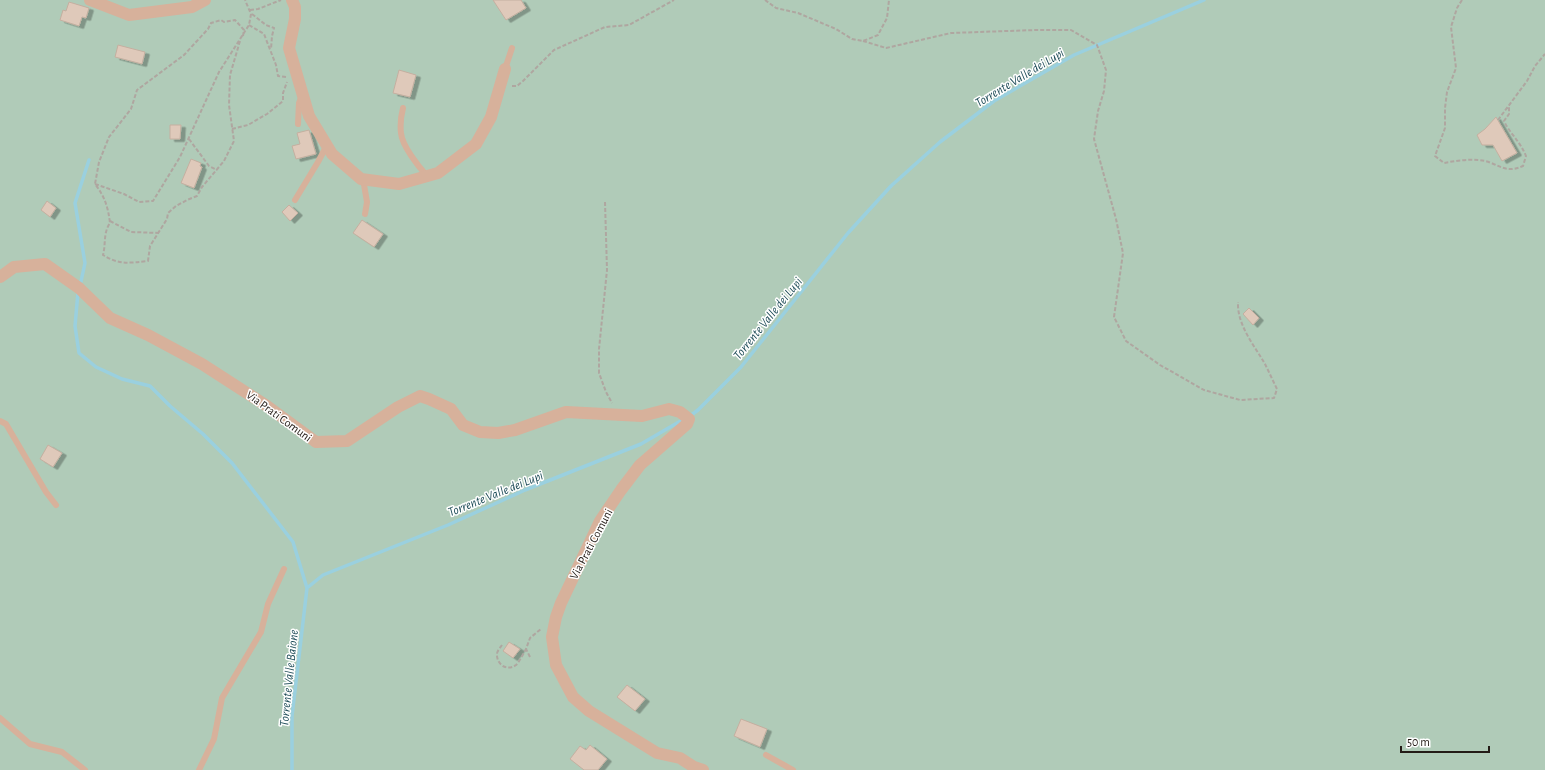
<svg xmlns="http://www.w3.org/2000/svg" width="1545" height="770" viewBox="0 0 1545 770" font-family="'Alegreya Sans',sans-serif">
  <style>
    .green { fill: #b0cbb8 }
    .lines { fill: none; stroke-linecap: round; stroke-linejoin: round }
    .stream { stroke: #9ad0df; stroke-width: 3.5 }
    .building { fill: #dfc9ba; stroke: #c4afa0; filter: url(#shadow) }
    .path { stroke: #afa6a0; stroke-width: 2; stroke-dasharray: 4 2; stroke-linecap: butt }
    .lane { stroke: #d7b19b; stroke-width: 6 }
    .street { stroke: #d7b19b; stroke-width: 12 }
    .labels { text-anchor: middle; stroke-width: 3; stroke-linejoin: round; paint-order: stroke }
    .street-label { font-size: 12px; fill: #231b16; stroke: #fff }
    .water-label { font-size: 13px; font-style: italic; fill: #1d4b57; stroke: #fff }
  </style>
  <defs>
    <filter id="shadow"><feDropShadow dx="4.5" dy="2.5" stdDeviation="0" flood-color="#0004"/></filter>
  </defs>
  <rect width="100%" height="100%" fill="#fdf4ed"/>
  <path class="green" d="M0 0H1545V770H0Z"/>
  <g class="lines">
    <path class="stream" d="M80 286 85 263 75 203 89 160
      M78 292 75 326 79 353 96 367 122 379 150 386 170 406 203 434 232 463 293 542 307 588 292 716V770
      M690 416 698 410 741 367 848 233 891 186 940 142 994 101 1074 55 1204 0
      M307 588 323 575 448 525 525 490 641 444 684 419"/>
  </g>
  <path class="building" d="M493 0H521L526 8 506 20Z
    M69 2 89 8 86 18 82 17 79 26 60 20 63 10 66 11Z
    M118 45 145 52 142 64 115 57Z
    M399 70 416 75 410 97 393 93Z
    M1496 117 1517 153 1502 161 1493 145H1482L1477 135 1485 129Z
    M170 125H181L180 139H170Z
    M309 130 316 154 296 159 292 146 300 144 297 133Z
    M191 159 201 163 200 166 202 167 194 188 181 183Z
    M47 201 56 208 50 217 41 210Z
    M289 205 298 213 290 221 282 212Z
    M362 220 383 234 374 247 353 233Z
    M1249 308 1259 318 1253 325 1243 314Z
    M48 445 62 453 53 467 40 459Z
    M509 642 520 649 513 658 503 651Z
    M627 685 645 699 635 711 617 697Z
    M741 719 767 729 760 747 734 736Z
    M590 745 607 759 598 770H584L570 759 580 746 586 750Z"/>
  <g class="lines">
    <path class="path" d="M765 0 776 8 798 13 836 29 852 39 863 41 878 35 887 18 889 0
      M1462 0 1457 8 1451 27 1456 68 1447 92 1445 108V128L1435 156 1444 163C1454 161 1467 159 1478 160 1497 161 1503 175 1523 166L1526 156C1520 141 1510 134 1504 121L1509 114V106
      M250 10 258 9 281 0
      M252 14 266 25 274 28 272 36 271 49
      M249 25 264 34 276 65 278 76 286 77
      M240 41 230 75 229 105 234 141 224 161 202 187 197 196 187 200 176 206 168 213 167 219 150 246 148 261C129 263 119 265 103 255 106 244 103 233 110 223 108 207 105 197 95 184L99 162 109 137 131 109 137 90 184 55 208 29 211 23 221 20 224 22 235 20 244 30 243 36
      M863 41 886 48 951 33 1036 30H1071L1097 45 1106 70 1104 91 1098 111 1094 139 1116 219 1123 253 1114 317 1126 341 1160 365 1204 390 1240 400 1274 398 1277 389C1273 381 1269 372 1265 364 1254 345 1237 325 1238 302
      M512 86H517L523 81 554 50 605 27 629 25 674 0
      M1498 120 1527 81 1535 66 1545 54
      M232 129 248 125 267 114 283 101V93L287 82
      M189 139 209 166 217 170
      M95 184 124 194 139 202 153 201 180 157 219 72 249 25 251 14 245 0
      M605 202 607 270 599 349V373L606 392 612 403
      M110 221 131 232 159 233
      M502 645C500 648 496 652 497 656 498 666 508 671 516 665 520 661 523 654 526 649
      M530 657 526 649 530 638 541 629"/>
    <path class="lane" d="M505 69 512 48
      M403 108C401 116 400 125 401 133 402 146 419 167 427 176
      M298 124 299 103 302 96
      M363 179 367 202 365 214
      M295 200 318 162 327 145
      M0 421 6 424 46 492 56 505
      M0 718 30 744 62 752 85 770
      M766 755 793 770
      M199 770 214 739 222 698 261 632 268 604 284 569"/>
    <path class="street" d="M90 0 129 15 192 7 205 0
      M292 0 295 7V19L289 48 309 116 332 154 361 179 399 184 438 173 476 144 491 117 505 69
      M0 277 14 267 45 264 79 288 110 318 148 335 202 364 267 406 316 442 347 441 398 407 420 396 429 399 451 409 463 425 480 432 498 433 515 430 566 412 642 416 669 409 680 412 689 419 687 424 640 465 621 490 600 521 561 603 556 617 552 637 556 665 573 697 589 711 657 753 680 758 694 767 703 770"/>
  </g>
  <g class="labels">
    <g class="street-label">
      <text transform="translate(279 416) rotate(36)" y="4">Via Prati Comuni</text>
      <text transform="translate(591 544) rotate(-62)" y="4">Via Prati Comuni</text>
    </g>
    <g class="water-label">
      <text transform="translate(1019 77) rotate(-31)" y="5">Torrente Valle dei Lupi</text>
      <text transform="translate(767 318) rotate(-51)" y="5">Torrente Valle dei Lupi</text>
      <text transform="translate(495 493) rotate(-22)" y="5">Torrente Valle dei Lupi</text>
      <text transform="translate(288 678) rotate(-84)" y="5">Torrente Valle Baione</text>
    </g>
  </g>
  <path d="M1401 746v6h88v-6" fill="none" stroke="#231b16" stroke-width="2"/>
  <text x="1407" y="746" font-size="12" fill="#231b16" stroke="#ffffff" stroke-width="3" paint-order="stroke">50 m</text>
</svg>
